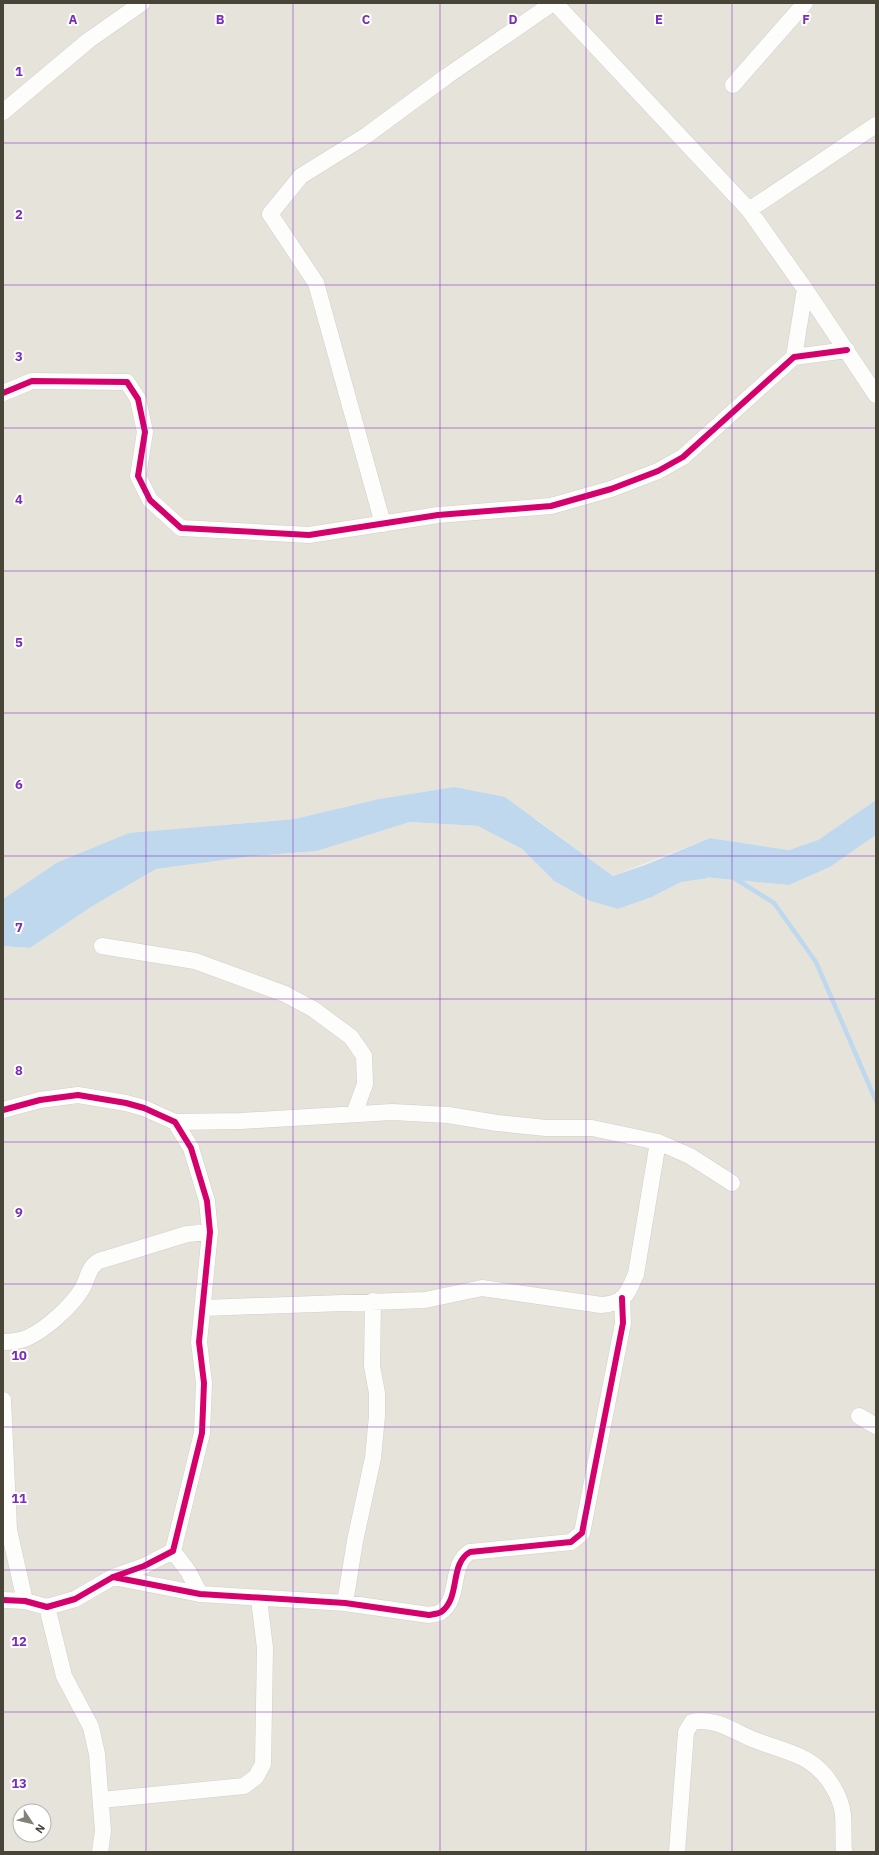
<svg xmlns="http://www.w3.org/2000/svg" width="879" height="1855" viewBox="0 0 879 1855" font-family="'IBM Plex Sans',sans-serif">
  <style>
    .residential { fill: #e6e3db; fill-rule: evenodd }
    .water { fill: #bfd8ee }
    .lines { fill: none; stroke-linecap: round; stroke-linejoin: round }
    .stream { stroke: #bfd8ee; stroke-width: 4.5 }
    .minor-casing { stroke: #d0cfca; stroke-width: 17 }
    .minor { stroke: #fdfdfc; stroke-width: 16 }
    .cycleway-casing { stroke: #fff; stroke-width: 8 }
    .cycleway { stroke: #d6006c; stroke-width: 6 }
    .grid { fill: none; stroke: #7b2cbf; stroke-width: 1; stroke-opacity: 0.55 }
    .grid-label { font-size: 13px; text-anchor: middle; font-weight: bold; fill: #7b2cbf; stroke: #fff; stroke-width: 4; stroke-linejoin: round; paint-order: stroke }
  </style>
  <rect width="100%" height="100%" fill="#f2f1ed"/>
  <path class="residential" d="M3 3H876V800L818 840 789 850 710 838 613 876 536 819 454 787 379 799 294 819 222 825 56 863 3 899Z
    M410 822 478 826 522 849 554 881 590 901 618 909 652 897 692 876 789 885 830 867 876 835V1852H3V946L30 948 91 907 156 869 254 856 317 851ZM20 1811H44V1835H20Z"/>
  <path class="water" d="M454 787 505 797 613 876 645 865 710 838 789 850 818 840 876 800V835L830 867 789 885 692 876 652 897 618 909 590 901 554 881 522 849 478 826 410 822 317 851 254 856 156 869 91 907 30 948 3 946V899L56 863 129 833 294 819 379 799Z"/>
  <g class="lines">
    <path class="stream" d="M734 878 774 903 816 962 876 1101
      M679 880 706 876"/>
    <g class="minor-casing">
      <path id="minor" d="M555 3 749 210 805 289 876 395
        M733 85 805 3
        M3 112 89 40 142 3
        M749 210 876 125
        M794 357 805 289
        M3 393 32 381 127 382 138 399 145 432 138 476 150 500 181 528 309 535 438 515 551 506 611 489 658 471 683 457 794 357 847 350
        M383 524 316 283 270 214 301 176 367 135 447 76 553 3
        M102 946 195 961 285 994 313 1009 351 1037 364 1056 365 1084 354 1114
        M3 1110 40 1100 78 1095 126 1103 144 1108 175 1122 191 1148 207 1201 210 1232 199 1342 204 1383 202 1433 173 1551 144 1566 113 1577 75 1599 47 1607 25 1601 3 1600
        M175 1122 241 1121 392 1112 448 1115 497 1123 546 1128H592L658 1142 690 1156 732 1183
        M204 1308 425 1300 482 1288 601 1305C625 1303 627 1295 636 1274L658 1142
        M3 1342C11 1342 19 1341 27 1338 45 1330 72 1306 82 1289 88 1279 88 1267 99 1261L187 1234 210 1232
        M3 1400 9 1530 25 1601
        M859 1416 876 1426
        M173 1551 188 1571 200 1594
        M113 1577 200 1594 345 1603 429 1615C433 1614 438 1614 441 1612 461 1598 449 1564 470 1552L571 1542 582 1533 623 1323 622 1298
        M345 1603 355 1541 373 1458 377 1416V1393L372 1366 373 1301
        M47 1607 64 1676 91 1727 97 1754 103 1831 100 1852
        M101 1800 244 1786 256 1777 263 1764 265 1648 259 1599
        M677 1852 686 1732 692 1722C714 1717 733 1731 752 1739 786 1753 813 1753 833 1787 838 1795 842 1805 843 1815 844 1828 843 1840 844 1852"/>
    </g>
    <use href="#minor" class="minor"/>
    <g class="cycleway-casing">
      <path id="cycleway" d="M3 393 32 381 127 382 138 399 145 432 138 476 150 500 181 528 309 535 438 515 551 506 611 489 658 471 683 457 794 357 847 350
        M3 1110 40 1100 78 1095 126 1103 144 1108 175 1122 191 1148 207 1201 210 1232 199 1342 204 1383 202 1433 173 1551 144 1566 113 1577 75 1599 47 1607 25 1601 3 1600
        M113 1577 200 1594 345 1603 429 1615C433 1614 438 1614 441 1612 461 1598 449 1564 470 1552L571 1542 582 1533 623 1323 622 1298"/>
    </g>
    <use href="#cycleway" class="cycleway"/>
  </g>
  <path class="grid" d="M146 3V1852M293 3V1852M440 3V1852M586 3V1852M732 3V1852M3 143H876M3 285H876M3 428H876M3 571H876M3 713H876M3 856H876M3 999H876M3 1142H876M3 1284H876M3 1427H876M3 1570H876M3 1712H876"/>
  <g class="grid-label">
    <text x="73" y="24">A</text>
    <text x="220" y="24">B</text>
    <text x="366" y="24">C</text>
    <text x="513" y="24">D</text>
    <text x="659" y="24">E</text>
    <text x="806" y="24">F</text>
    <text x="19" y="76">1</text>
    <text x="19" y="219">2</text>
    <text x="19" y="361">3</text>
    <text x="19" y="504">4</text>
    <text x="19" y="647">5</text>
    <text x="19" y="789">6</text>
    <text x="19" y="932">7</text>
    <text x="19" y="1075">8</text>
    <text x="19" y="1217">9</text>
    <text x="19" y="1360">10</text>
    <text x="19" y="1503">11</text>
    <text x="19" y="1646">12</text>
    <text x="19" y="1788">13</text>
  </g>
  <rect width="879" height="1855" fill="none" stroke="#494438" stroke-width="8"/>
  <g transform="translate(32 1823) rotate(125)"><circle r="19" fill="#ffffff" stroke="#b6b4af"/>
  <path d="M0-3L7 15L0 10L-7 15Z" fill="#848177"/>
  <text y="-6" font-size="11" font-weight="bold" text-anchor="middle" fill="#494438">N</text>
  </g>
</svg>
